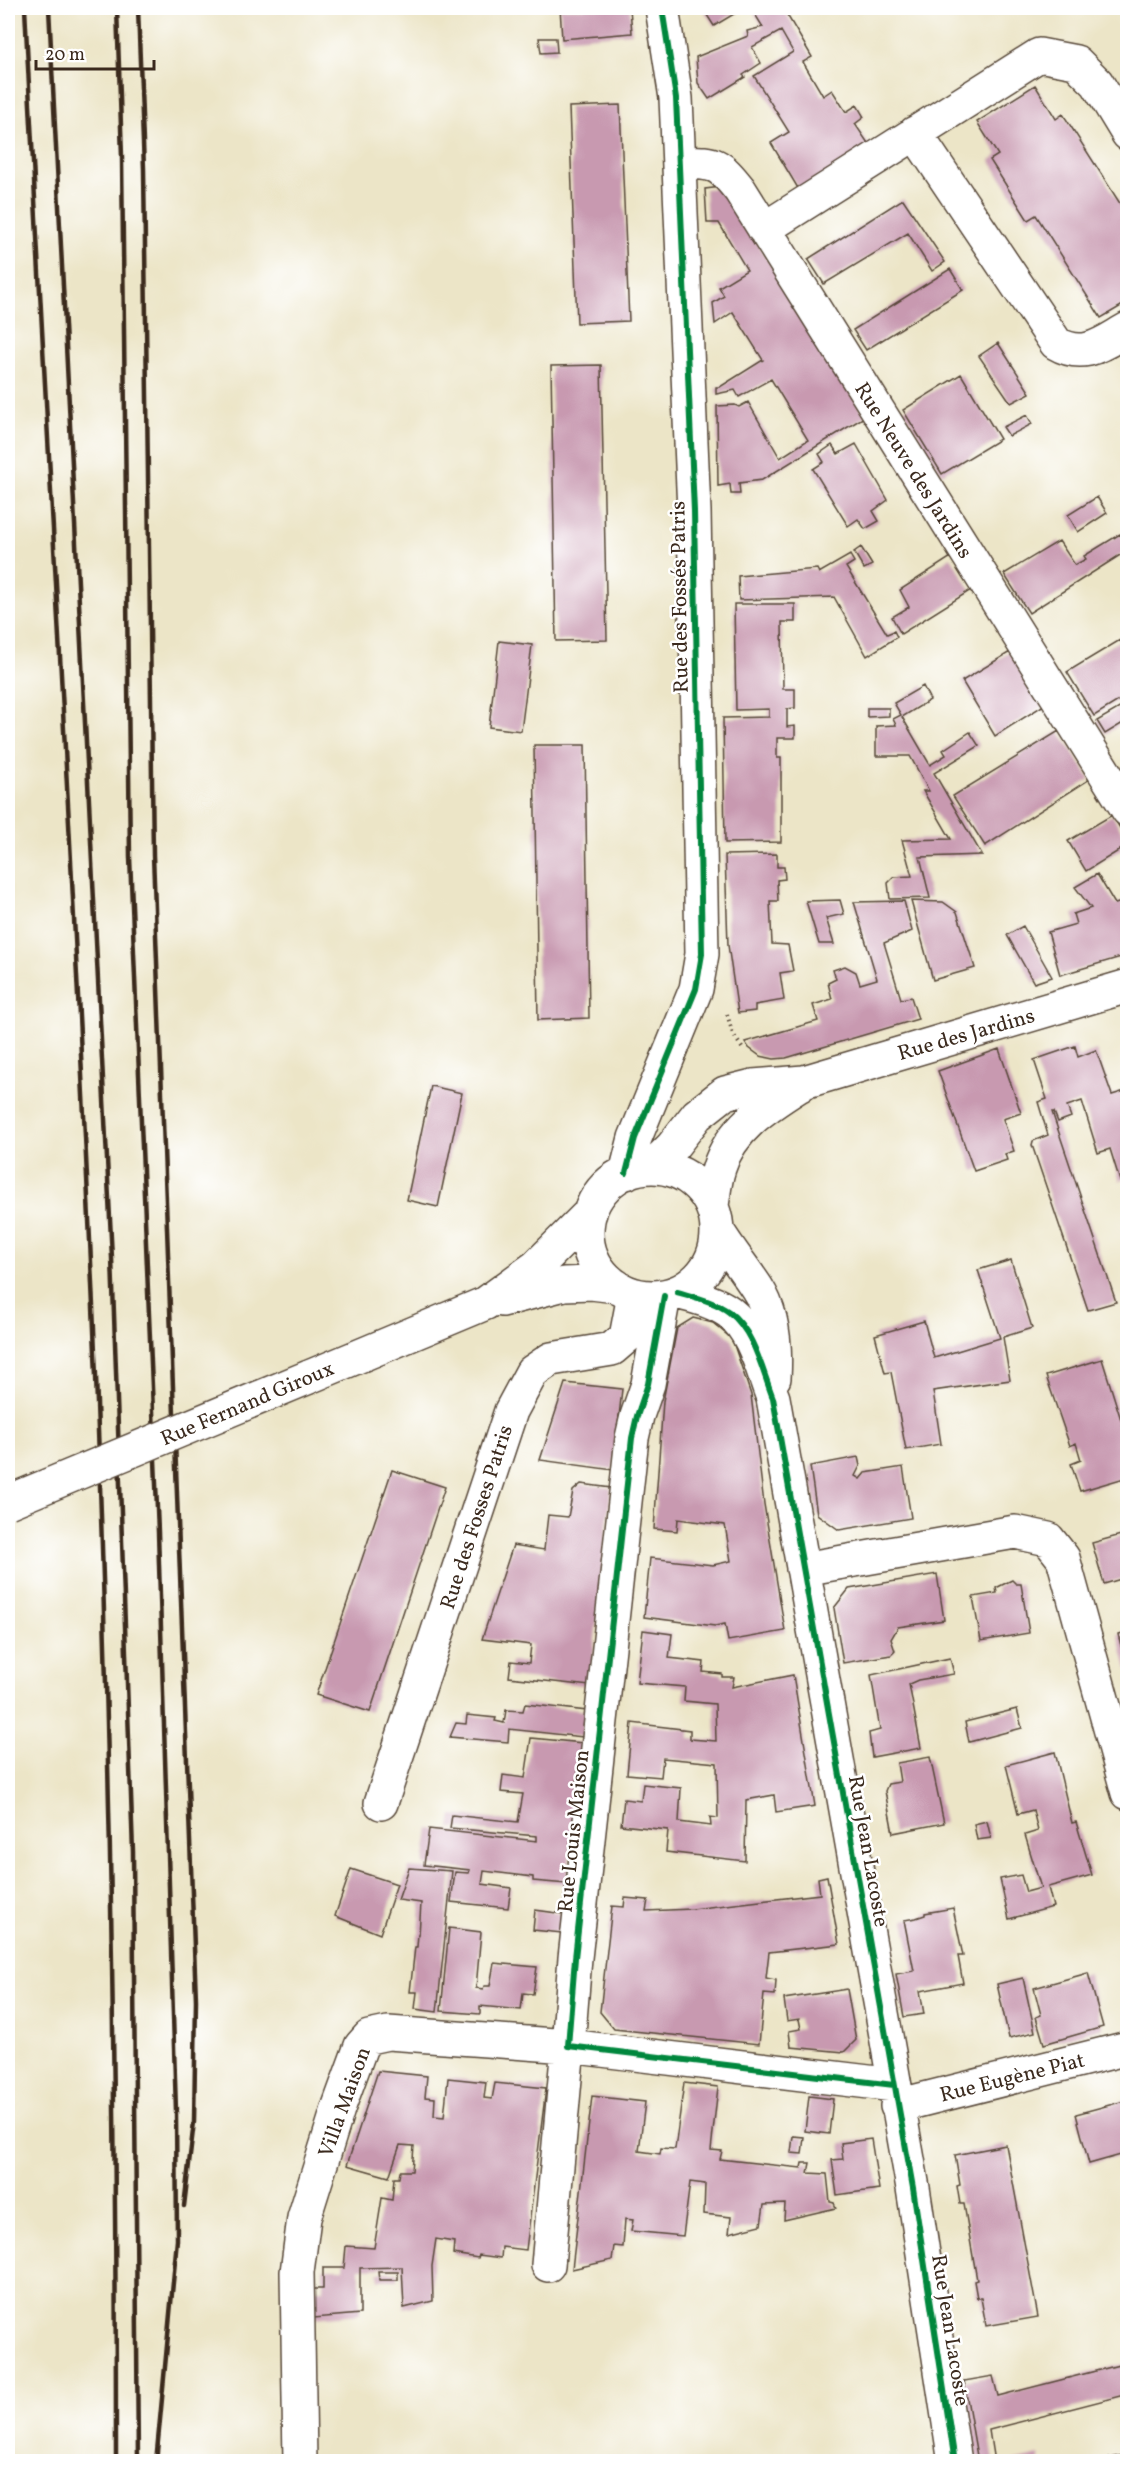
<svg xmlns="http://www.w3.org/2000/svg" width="1135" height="2469" viewBox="0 0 1135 2469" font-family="Vollkorn,serif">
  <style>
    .building { fill: #c899b0 }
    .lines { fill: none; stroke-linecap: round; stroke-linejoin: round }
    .minor-casing { stroke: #564637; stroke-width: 36 }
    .path { stroke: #564637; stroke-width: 4; stroke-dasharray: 1.5 4.5; stroke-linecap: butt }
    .minor { stroke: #fff; stroke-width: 33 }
    .rail { stroke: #3b2a1e; stroke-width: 4.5 }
    .minor-bridge-casing { stroke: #564637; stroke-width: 36; stroke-linecap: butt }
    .minor-bridge { stroke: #fff; stroke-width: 33 }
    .cycleway-casing { stroke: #fff; stroke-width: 10 }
    .cycleway { stroke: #00873e; stroke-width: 6 }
    .labels { text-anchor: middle; stroke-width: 5; stroke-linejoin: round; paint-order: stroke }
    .street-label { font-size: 21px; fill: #3b2a1e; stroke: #fff }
  </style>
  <rect width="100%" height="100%" fill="#fff"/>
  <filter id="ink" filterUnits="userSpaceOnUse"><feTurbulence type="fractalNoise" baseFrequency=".0167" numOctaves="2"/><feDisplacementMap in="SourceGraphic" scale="12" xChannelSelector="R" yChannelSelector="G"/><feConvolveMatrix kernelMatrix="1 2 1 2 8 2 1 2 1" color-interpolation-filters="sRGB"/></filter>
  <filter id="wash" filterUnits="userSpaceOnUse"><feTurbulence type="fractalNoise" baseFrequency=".008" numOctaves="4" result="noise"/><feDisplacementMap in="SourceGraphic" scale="24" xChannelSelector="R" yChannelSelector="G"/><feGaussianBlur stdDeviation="1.35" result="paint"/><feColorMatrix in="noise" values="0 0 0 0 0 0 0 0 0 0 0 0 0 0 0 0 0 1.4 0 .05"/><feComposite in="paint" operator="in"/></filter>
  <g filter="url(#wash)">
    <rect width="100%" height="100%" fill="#ece5c7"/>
    <g id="blocks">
      <path class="building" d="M560 8H630L632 33 562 39Z
        M711 8H744L714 26 705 12Z
        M751 8H783L812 57 803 62 823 96 832 90 846 112 857 105 864 117 855 124 874 152 802 195 771 143 789 132 754 76 793 52 781 31 752 47 761 63 743 75 745 77 709 99 698 83 696 57 748 36 747 31 763 27Z
        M539 38H556L557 52 541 53Z
        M1035 85 1056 119 1063 114 1128 216V302L1101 318 1036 215 1028 220 990 160 998 155 977 122Z
        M620 105 629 321 577 323 569 107Z
        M722 187 866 416 762 480 739 483 740 494H731L730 484 718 486 717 406 735 405 739 407 748 402 780 458 808 440 771 379 739 397 735 390 716 394V387H720L763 360 733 312 715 324 713 303 724 296 719 287 747 270 719 223H707L705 189Z
        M903 199 945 262 932 271 908 233 824 284 808 259Z
        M950 269 963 290 866 350 853 330Z
        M998 343 1030 393 1011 403 979 356Z
        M601 365 607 640 556 641 551 366Z
        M961 374 1000 439 942 474 903 410Z
        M1027 415 1032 424 1009 436 1003 427Z
        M856 444 888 500 873 511 879 521 865 529 858 519 848 526 813 469 824 462 819 454 832 445 838 454Z
        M1097 497 1107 513 1078 532 1068 515Z
        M1120 534 1128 545V550L1029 613 1004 574 1059 541 1075 565 1086 559 1084 556Z
        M861 547 872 565 864 569 854 552Z
        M850 555 854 562 846 567 887 634 894 631 897 637 867 656 834 597 739 600 738 576 817 569 819 573Z
        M951 557 971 590 901 634 892 617 909 607 900 590Z
        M734 604H795V622H782L783 689H795V708L787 709V727L795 726V738H777V758H781V842L725 843 723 718 769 717V709L736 710Z
        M1120 640 1128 652V695L1094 716 1067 672Z
        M499 641 532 645 521 731 489 727Z
        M1010 652 1044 705 995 736 962 681Z
        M923 686 930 700 902 717 930 765 946 755 943 750 970 732 979 746 934 773 982 855 920 857 930 898 890 899 888 883 894 877 912 876 902 840 951 839 923 791H929L910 756H876V726L896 725 893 719 901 715 894 703Z
        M1128 703V720L1105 734 1097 721Z
        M867 708H889V716L867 717Z
        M1059 731 1090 779 985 846 953 796Z
        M534 745H585L589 1018 538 1020Z
        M1112 815 1128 841V845L1086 871 1068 841Z
        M777 854V867H784L785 879 777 880 778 901H770L772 944 788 945 793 971 780 973 784 1000 755 1005V1011L738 1013 728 945 725 855Z
        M1097 874 1115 904 1128 900V955L1060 975 1048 932 1076 924 1073 914 1091 908 1075 887Z
        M840 900 844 914 826 918 834 944H819L806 901Z
        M904 901 912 931 884 943 901 999 911 997 918 1019 786 1058 774 1059 760 1056 749 1048 745 1042 818 1021 813 1005 832 999 828 983 836 979 833 970 845 966 856 972 860 984 877 979 854 902Z
        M911 901 943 902 957 912 975 968 933 980Z
        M1023 926 1052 977 1034 983 1007 935Z
        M1075 1046 1078 1057 1096 1050 1112 1095 1128 1090V1178L1120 1181 1110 1149 1098 1153 1082 1101 1067 1106 1071 1117 1058 1122 1054 1112H1052L1116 1302 1088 1310 1032 1145 1033 1141 1048 1135 1038 1102 1047 1099 1034 1060Z
        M999 1049 1021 1113 1003 1119 1014 1151 1005 1154 1007 1160 974 1171 938 1071Z
        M431 1086 462 1093 438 1207 407 1200Z
        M1011 1260 1032 1328 1003 1337 1010 1380 933 1391 941 1444 906 1450 891 1372 885 1373 875 1335 924 1321 934 1358 1000 1338 978 1270Z
        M693 1318 713 1323 732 1339 751 1395 764 1504 785 1631 728 1641 725 1624 715 1626 644 1617 650 1558 713 1565 731 1561 725 1525 678 1519 677 1531 654 1529 663 1401 677 1328Z
        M1102 1359 1128 1442V1477L1080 1491 1071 1464 1081 1460 1076 1443 1070 1446 1046 1376Z
        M565 1383 622 1389 613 1470 540 1460Z
        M858 1457 860 1466 855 1476 860 1479 865 1473 903 1467 911 1518 839 1530 817 1514 810 1466Z
        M392 1470 445 1487 370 1712 316 1695Z
        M581 1484 611 1488 590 1686 509 1677 511 1661 529 1663 531 1645 482 1639 513 1545 544 1550 548 1515 568 1517 573 1491Z
        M1128 1533V1577L1104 1584 1092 1543Z
        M937 1574 944 1620 898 1627 891 1639 895 1651 891 1655 843 1663 834 1608 849 1589Z
        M1012 1580 1016 1584H1021L1029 1633 981 1641 973 1597 997 1593 996 1588Z
        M643 1630 672 1634 669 1658 704 1662 703 1672 722 1674V1677H734L732 1687 793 1675 815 1806 776 1812 774 1795 746 1800 745 1861 666 1852 668 1830 621 1825 624 1799 641 1801 643 1784 681 1788 679 1822 711 1826 710 1817 718 1818 717 1763 663 1758 661 1777 627 1774 632 1723 690 1730V1739L716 1741 715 1704 684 1701 685 1687 637 1683Z
        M1128 1632V1668L1127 1669 1118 1634Z
        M950 1658 954 1674 918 1680 909 1684 921 1748 872 1757 869 1733 880 1730 871 1675Z
        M525 1704 587 1711 583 1737 509 1729 508 1742 450 1737 456 1723 466 1724 467 1715 496 1718 495 1721 504 1723 506 1710 523 1711Z
        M1017 1709 1022 1728 969 1742 965 1722Z
        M531 1738 583 1743 567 1884 533 1881V1877L484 1871 482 1884 511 1888 508 1908 451 1902 455 1872 469 1873 470 1870 424 1865 429 1829 537 1841V1836L450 1828 452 1815 518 1822 523 1794 501 1792 503 1775 525 1778Z
        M1055 1752 1072 1823 1076 1822 1092 1875 1048 1887 1053 1907 1009 1919 1000 1879 1021 1875 1026 1892 1041 1888 1025 1835 1038 1831 1033 1810 1018 1814 1006 1765Z
        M930 1757 944 1823 893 1833 885 1791 888 1784 900 1782 897 1763Z
        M987 1821 991 1838 977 1840 974 1824Z
        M409 1868 452 1871 437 2012 415 2009 417 1992H410L415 1947H417L418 1934 419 1935 421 1903 398 1900Z
        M351 1869 397 1884 380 1934 335 1916Z
        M827 1876 839 1944 769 1952 766 1978 776 1980 775 1995 764 1994 759 2044 614 2029 600 2012 612 1906 624 1907 625 1898 648 1900 646 1911 692 1909 820 1894 818 1878Z
        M953 1908 963 1956H958L963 1983 920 1991 924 2014 904 2017 896 1974 914 1971 904 1920 916 1918 925 1915V1913Z
        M535 1910 564 1914 562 1933 533 1930Z
        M449 1928 481 1932 476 1988 483 1989 484 1986H490L494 1963 537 1967 533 1994 523 1993 521 2010 480 2006V2014L441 2011Z
        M1088 1973 1103 2027 1044 2044 1036 2017 1041 2015 1034 1988Z
        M1023 1978 1035 2032 1009 2038 997 1984Z
        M847 1989 856 2040 844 2052 791 2047 789 2031 801 2029 799 2019 787 2021 784 1999Z
        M378 2071 427 2076 425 2097 435 2098 434 2116 444 2117 448 2078 486 2082 484 2098 492 2099 495 2083 546 2088 526 2250 502 2247 501 2258 479 2255 478 2258 453 2254 454 2242 436 2239 432 2266 433 2301 404 2308 402 2267 360 2268V2314L314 2318 313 2289H323V2268H344L346 2246 374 2248 382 2198 392 2200 394 2178H399L400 2171H412L414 2146 400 2145 389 2177 347 2165Z
        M684 2083 718 2087 711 2150 722 2151 720 2159 801 2168 802 2163H810L808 2173 827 2174 830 2202 834 2203 836 2208 784 2220 785 2204 764 2205 761 2225 729 2233 731 2217 704 2214 705 2184 690 2182 683 2236 631 2231 633 2220 625 2219 623 2247 614 2246 612 2260 572 2269 592 2096 645 2102 639 2151 660 2154 661 2148 675 2149Z
        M809 2096 833 2099 829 2134 805 2131Z
        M1128 2100V2153L1089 2164 1076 2114Z
        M793 2136 804 2137 802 2154 791 2153Z
        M871 2139 879 2189 837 2195 832 2160 843 2159 841 2143Z
        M1006 2145 1038 2317 986 2326 981 2298H977L974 2281 977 2280 964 2204H960L957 2186 960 2185 955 2155Z
        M378 2272H398V2280H379Z
        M1123 2364 1128 2382V2394L989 2430 994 2462H978L964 2381 993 2376 998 2396Z
        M1128 2454V2462H1098V2461Z
        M1039 2455 1040 2462H1014V2461Z"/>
    </g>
  </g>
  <g filter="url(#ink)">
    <use href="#blocks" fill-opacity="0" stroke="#564637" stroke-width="1.5"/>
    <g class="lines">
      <g class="minor-casing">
        <path id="minor" d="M915 133 1056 343C1085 360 1103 343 1128 329
          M679 162C715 163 717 161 740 190L1128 810
          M764 229 1039 55 1076 62 1097 83 1128 134
          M652 1167 672 1147 697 1115 725 1093 753 1086 804 1082 1128 986
          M587 1232a65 65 0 1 1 130 0a65 65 0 1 1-130 0Z
          M626 1173 635 1138 696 989 702 954 694 511 676 98 662 8
          M712 1205C714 1193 715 1180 719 1168 731 1128 767 1106 800 1085
          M717 1230C729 1250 744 1268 757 1288 774 1314 776 1348 774 1378
          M677 1292C694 1297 714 1301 729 1312 754 1331 762 1370 773 1398L913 2188 955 2462
          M664 1296 648 1384 637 1416 632 1438 575 1958 568 2046 894 2085
          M502 1300 564 1284 591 1283 616 1286
          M309 1377 486 1303 537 1266 590 1213
          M803 1569 1015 1532 1048 1539 1063 1558 1128 1793
          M381 1803 511 1411 532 1372 551 1359 612 1349 626 1337 634 1295
          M897 2106 1128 2048
          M300 2462 297 2272 304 2218 338 2109 361 2046 369 2037 388 2033 568 2046 548 2265"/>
      </g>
      <path class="path" d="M727 1014 733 1034 744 1051"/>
      <use href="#minor" class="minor"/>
      <path class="rail" d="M25 8C48 464 77 919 96 1376 110 1737 116 2099 116 2462
        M49 8 112 1258 133 1852 138 2462
        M117 8 122 157 130 857 158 1532 176 2111 177 2240 156 2462
        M138 8 144 169 153 855 196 2000 194 2122 184 2206"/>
      <g class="minor-bridge-casing">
        <path id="minor-bridge" d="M8 1502 309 1377"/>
      </g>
      <use href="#minor-bridge" class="minor-bridge"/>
      <g class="cycleway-casing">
        <path id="cycleway" d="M626 1173 635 1138 696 989 702 954 694 511 676 98 662 8
          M677 1292C694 1297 714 1301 729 1312 754 1331 762 1370 773 1398L913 2188 955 2462
          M664 1296 648 1384 637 1416 632 1438 575 1958 568 2046 894 2085"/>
      </g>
      <use href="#cycleway" class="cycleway"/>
    </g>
  </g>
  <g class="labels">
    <g class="street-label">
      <text transform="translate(914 470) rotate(58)" y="7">Rue Neuve des Jardins</text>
      <text transform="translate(679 597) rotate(-91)" y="7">Rue des Fossés Patris</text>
      <text transform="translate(966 1034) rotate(-16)" y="7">Rue des Jardins</text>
      <text transform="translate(247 1403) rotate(-23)" y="7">Rue Fernand Giroux</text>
      <text transform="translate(476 1517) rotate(-72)" y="7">Rue des Fosses Patris</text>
      <text transform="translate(573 1831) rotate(-84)" y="7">Rue Louis Maison</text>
      <text transform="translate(869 1851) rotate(80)" y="7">Rue Jean Lacoste</text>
      <text transform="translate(1012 2077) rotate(-14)" y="7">Rue Eugène Piat</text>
      <text transform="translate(344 2102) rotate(-70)" y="7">Villa Maison</text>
      <text transform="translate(951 2330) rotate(81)" y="7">Rue Jean Lacoste</text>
    </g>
  </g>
  <rect width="1135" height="2469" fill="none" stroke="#fff" stroke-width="30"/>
  <path d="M36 60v9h118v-9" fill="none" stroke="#3b2a1e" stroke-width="3"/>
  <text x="45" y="60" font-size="18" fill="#3b2a1e" stroke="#ffffff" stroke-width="4.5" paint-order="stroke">20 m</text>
</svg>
